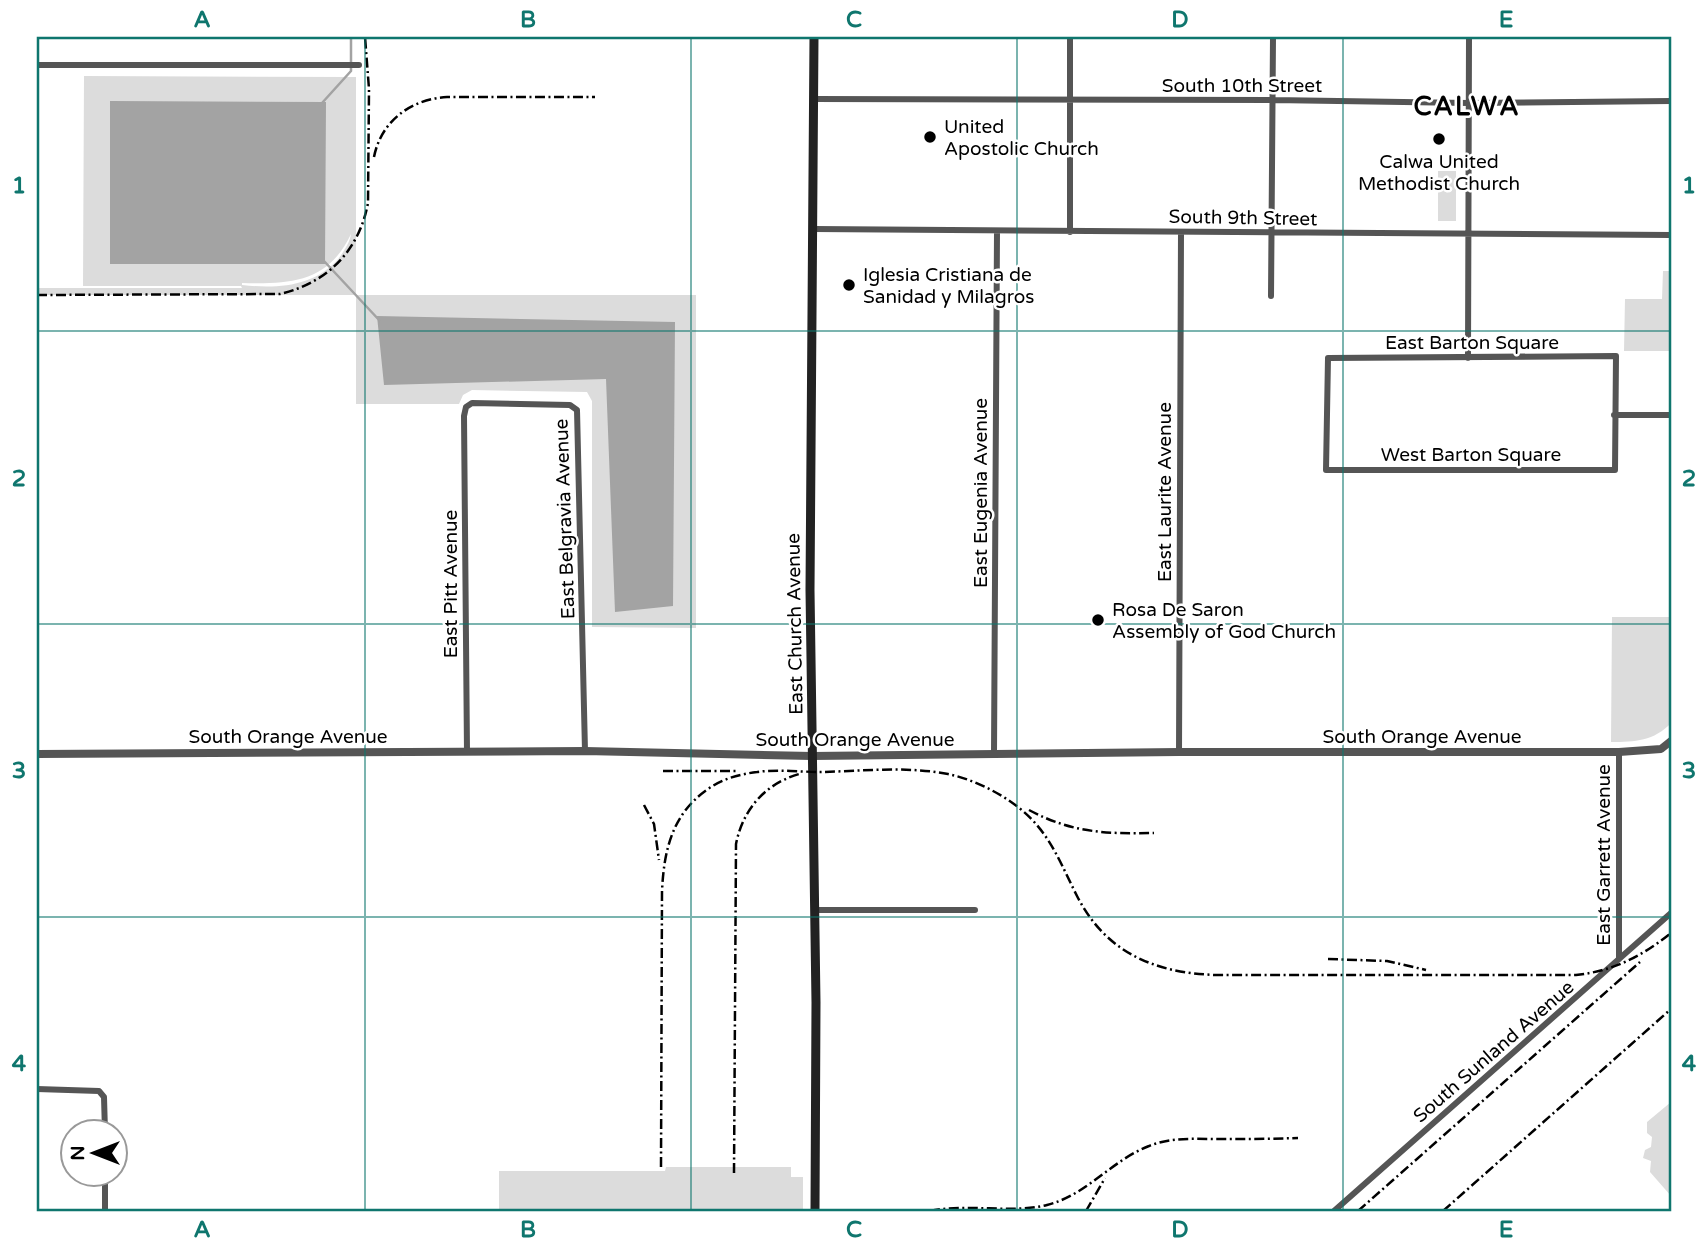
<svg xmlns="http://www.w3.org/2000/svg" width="1708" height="1248" viewBox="0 0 1708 1248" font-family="'Varela Round',sans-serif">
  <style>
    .green { fill: #dcdcdc; fill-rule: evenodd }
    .water { fill: #a3a3a3 }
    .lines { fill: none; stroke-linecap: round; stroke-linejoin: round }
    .stream { stroke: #a3a3a3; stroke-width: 2.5 }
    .minor { stroke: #555; stroke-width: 6 }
    .tertiary { stroke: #555; stroke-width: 8 }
    .secondary { stroke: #222; stroke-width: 9 }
    .rail { stroke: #000; stroke-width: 2.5; stroke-dasharray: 10 3.5 2 3.5; stroke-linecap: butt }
    .grid { fill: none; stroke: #0f766e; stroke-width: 2; stroke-opacity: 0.55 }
    .poi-dot { fill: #000; stroke: #fff; stroke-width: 2.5 }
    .labels { text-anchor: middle; stroke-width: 5; stroke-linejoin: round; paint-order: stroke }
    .street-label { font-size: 19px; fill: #000; stroke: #fff }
    .poi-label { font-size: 19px; fill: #000; stroke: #fff; text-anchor: start }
    .district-label { font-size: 26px; font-weight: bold; letter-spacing: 2px; fill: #000; stroke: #fff }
    .neatline { fill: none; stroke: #0f766e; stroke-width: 2.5 }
    .grid-label { font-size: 23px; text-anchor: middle; font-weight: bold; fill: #0f766e }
  </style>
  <rect width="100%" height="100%" fill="#fff"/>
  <path class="green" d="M84 76 356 77V295H696V628L592 627V401L587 392 472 390 463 395 459 404H356V295H37V288H242L241 286H83ZM351 234C350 242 344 251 339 258 315 287 276 289 242 285V283C290 284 328 283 351 234Z
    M1438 171H1456V221H1438Z
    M1663 271H1671V351H1624L1625 299H1662Z
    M1612 617H1671V723C1654 741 1635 742 1611 742Z
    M1671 1102V1196L1650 1172 1651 1161 1643 1158 1645 1150 1651 1147 1652 1137 1647 1133V1122Z
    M666 1167H791V1177H803V1211H499V1171H665Z"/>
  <path class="water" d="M110 101 326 102 325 264H110Z
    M377 316 675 322 673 606 615 612 606 379 384 385Z"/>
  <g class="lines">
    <path class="stream" d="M322 103 351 71V37
      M324 261 380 321"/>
    <path class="minor" d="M37 65H359
      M814 99 1273 100 1468 103 1671 101
      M814 229 1671 235
      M1070 232V37
      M1271 296 1273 37
      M1616 356 1615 470H1326L1328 358Z
      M1468 358 1469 37
      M1614 415H1671
      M467 752 464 416 466 407 472 403 570 405 577 410 585 751
      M1179 752 1181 232
      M1619 752V959
      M994 754 997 232
      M814 910H975
      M37 1089 99 1091 104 1097 105 1132
      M105 1211V1174
      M1334 1211 1671 913"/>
    <path class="tertiary" d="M37 754 585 751 812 756 1179 752H1619L1661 749 1671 741"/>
    <path class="secondary" d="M814 37 810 590 816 1002 815 1211"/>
    <path class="rail" d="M374 157C381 121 411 99 447 97H595
      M37 295 280 294C327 283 359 251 368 203L369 89 365 37
      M663 771H738
      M644 805 654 824 659 860
      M1029 810C1072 833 1106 834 1154 833
      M1328 959 1387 961 1426 970
      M661 1167 662 891C664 850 672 814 708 789 722 779 740 774 757 772 778 769 800 772 821 772 862 771 907 766 948 774 967 778 985 786 1002 796 1046 823 1055 852 1077 896 1106 953 1155 973 1216 975H1576C1614 971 1642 956 1671 933
      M734 1173 736 844C743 809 765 784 799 774
      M930 1211C968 1203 1009 1214 1047 1205 1087 1195 1112 1160 1149 1146 1171 1137 1195 1139 1218 1139 1245 1139 1272 1139 1298 1138
      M1086 1211 1105 1178
      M1358 1211 1640 962
      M1443 1211 1671 1009"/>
  </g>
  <path class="grid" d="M365 37V1211M691 37V1211M1017 37V1211M1343 37V1211M37 331H1671M37 624H1671M37 917H1671"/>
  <g class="poi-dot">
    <circle cx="930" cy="137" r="7"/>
    <circle cx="1439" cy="139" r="7"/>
    <circle cx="849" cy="285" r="7"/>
    <circle cx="1098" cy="620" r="7"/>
  </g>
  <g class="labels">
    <g class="street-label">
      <text x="1242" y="92">South 10th Street</text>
      <text transform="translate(1243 217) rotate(1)" y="7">South 9th Street</text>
      <text x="1472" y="349">East Barton Square</text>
      <text x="1471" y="461">West Barton Square</text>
      <text transform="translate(1164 492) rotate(-90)" y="7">East Laurite Avenue</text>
      <text transform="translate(980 493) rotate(-90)" y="7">East Eugenia Avenue</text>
      <text transform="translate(564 519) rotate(-92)" y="7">East Belgravia Avenue</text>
      <text transform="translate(450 584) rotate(-90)" y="7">East Pitt Avenue</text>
      <text transform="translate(794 624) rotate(-91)" y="7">East Church Avenue</text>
      <text x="288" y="743">South Orange Avenue</text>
      <text x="1422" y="743">South Orange Avenue</text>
      <text x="855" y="746">South Orange Avenue</text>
      <text transform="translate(1603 855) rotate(-90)" y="7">East Garrett Avenue</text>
      <text transform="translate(1493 1051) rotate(-41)" y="7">South Sunland Avenue</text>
    </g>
    <g class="poi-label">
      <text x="944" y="133">United<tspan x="944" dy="22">Apostolic Church</tspan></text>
      <text x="1439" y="168" text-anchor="middle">Calwa United<tspan x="1439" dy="22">Methodist Church</tspan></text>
      <text x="863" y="281">Iglesia Cristiana de<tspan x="863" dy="22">Sanidad y Milagros</tspan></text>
      <text x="1112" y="616">Rosa De Saron<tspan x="1112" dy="22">Assembly of God Church</tspan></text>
    </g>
    <g class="district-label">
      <text x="1467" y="115">CALWA</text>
    </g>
  </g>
  <rect width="1708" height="1248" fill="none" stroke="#ffffff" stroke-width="77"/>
  <g transform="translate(94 1153) rotate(270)"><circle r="33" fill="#ffffff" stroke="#999999" stroke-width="2"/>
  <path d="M0-5L12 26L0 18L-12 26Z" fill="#000000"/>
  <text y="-10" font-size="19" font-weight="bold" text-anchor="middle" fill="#000000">N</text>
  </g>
  <rect x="38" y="38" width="1632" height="1172" class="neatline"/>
  <g class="grid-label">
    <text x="202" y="27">A</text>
    <text x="528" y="27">B</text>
    <text x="854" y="27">C</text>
    <text x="1180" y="27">D</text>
    <text x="1506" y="27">E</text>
    <text x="19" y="193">1</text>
    <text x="1689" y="193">1</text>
    <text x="19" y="486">2</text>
    <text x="1689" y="486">2</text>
    <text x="19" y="778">3</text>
    <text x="1689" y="778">3</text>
    <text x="19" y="1071">4</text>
    <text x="1689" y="1071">4</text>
    <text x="202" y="1237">A</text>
    <text x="528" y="1237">B</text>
    <text x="854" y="1237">C</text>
    <text x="1180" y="1237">D</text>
    <text x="1506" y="1237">E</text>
  </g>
</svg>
